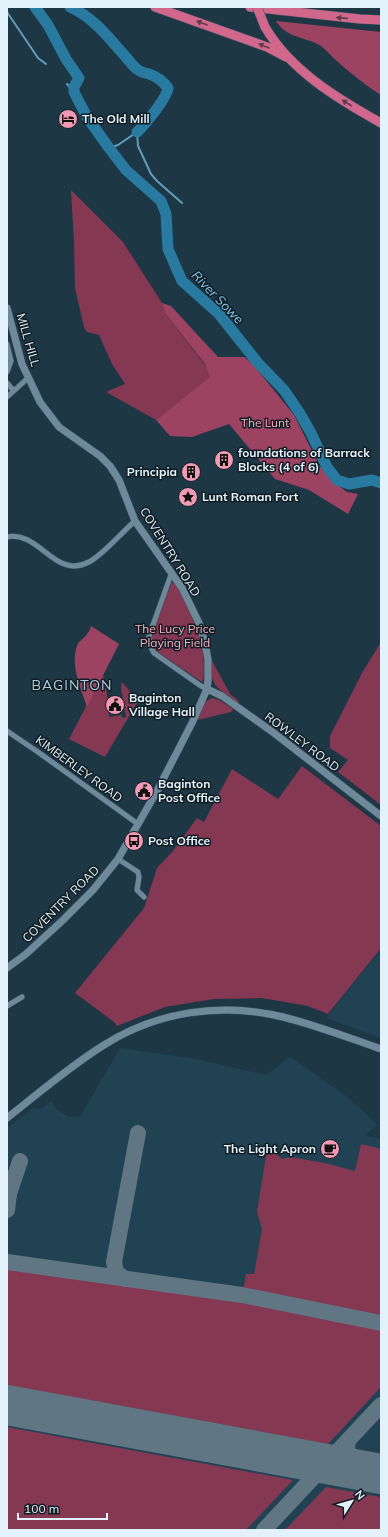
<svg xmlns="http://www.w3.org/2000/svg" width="388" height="1537" viewBox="0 0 388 1537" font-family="Mulish,sans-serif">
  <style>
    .built { fill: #204253 }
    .green { fill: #843852 }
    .forest { fill: #9b4361 }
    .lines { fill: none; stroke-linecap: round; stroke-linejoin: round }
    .stream { stroke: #609ebb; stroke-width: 2 }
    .river { stroke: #287aa0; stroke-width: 11 }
    .taxiway { stroke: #607682; stroke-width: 16 }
    .runway { stroke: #607682; stroke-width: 40 }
    .street-casing { stroke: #3e5561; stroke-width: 6 }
    .secondary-casing { stroke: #3e5561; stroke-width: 8 }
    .highway-casing { stroke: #3e5561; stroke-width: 10 }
    .street { stroke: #6e8a9a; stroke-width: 5 }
    .secondary { stroke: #6e8a9a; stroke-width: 7 }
    .highway { stroke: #d1678a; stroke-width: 9 }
    .highway-bridge-casing { stroke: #3e5561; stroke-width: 10; stroke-linecap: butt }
    .highway-bridge { stroke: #d1678a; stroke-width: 9 }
    .oneway { fill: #5e3b4c }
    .labels { text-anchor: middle; stroke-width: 3; stroke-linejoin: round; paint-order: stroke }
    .poi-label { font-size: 12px; font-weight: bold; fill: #e2f1fa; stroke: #111d23; text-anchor: start }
    .street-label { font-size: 12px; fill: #e2f1fa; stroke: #111d23 }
    .park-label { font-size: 12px; fill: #fab0c5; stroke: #111d23 }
    .water-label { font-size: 13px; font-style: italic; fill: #82caf1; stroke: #111d23 }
    .quarter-label { font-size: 14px; letter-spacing: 1px; fill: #aeccde; stroke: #111d23 }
  </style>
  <rect width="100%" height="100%" fill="#1d3745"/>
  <path class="built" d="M381 948V1038L326 1018Z
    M120 1048 196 1059 266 1075 290 1057 345 1095 378 1125 365 1135 381 1139V1530H7V1128L33 1108 40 1109 51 1101 57 1110 69 1117H80Z"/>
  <path class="green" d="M71 190 123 242 162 303 165 313 205 365 211 377 156 420 106 392 125 384 112 364 99 335 87 332 84 327 75 288 74 242Z
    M172 582 176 584C192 616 208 644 203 681L202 682 156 651 152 645 151 635Z
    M381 642V805L338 772 348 760 330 748V736L362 673Z
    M210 657 230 694 239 701 238 703C214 685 211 688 210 657Z
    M103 674 107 694 109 717 122 715V718L126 717 121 687 122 682 138 701 105 757 69 739Z
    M212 698 219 700 233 709 231 712 193 721 205 702Z
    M302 766 381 826V948L328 1014 308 1006 262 998 214 999 165 1007 117 1026 114 1022 75 993 144 908 157 868 173 851 197 818 204 822 232 769 278 799Z
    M361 1144 381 1149V1316L243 1291 246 1274H254L262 1229 257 1212 266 1156 272 1150 282 1159 291 1157 325 1163 355 1171Z
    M14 1269 240 1302 381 1330V1387L328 1444 7 1385V1270Z
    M7 1427 293 1480 246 1530H7Z
    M326 1487 381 1497V1530H285Z"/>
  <path class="forest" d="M276 21 381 32V95C366 86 352 74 339 63 333 58 327 51 321 46 305 36 287 39 276 21Z
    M162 303 171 306 218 357H244L251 362 294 415 319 465 335 483 347 492 358 494 348 514 309 490 275 479 229 424 192 437 170 436 156 420 210 377 205 364 165 313Z
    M91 626 119 644 87 707C81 688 70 666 77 646 79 640 84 639 87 634 89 632 90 629 91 626Z"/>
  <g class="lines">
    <path class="stream" d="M7 12 38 58 46 64
      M67 84 74 92
      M137 132 138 146 151 174 157 181 182 203
      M109 148 118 145 137 132"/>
    <path class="river" d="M35 7 48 25 66 59 79 78 74 87V92L87 117 109 148 126 170 161 201 166 214 168 249 182 281 219 314 258 363 284 390 299 412 311 433 327 467 337 480 349 484 372 480 381 483
      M70 7C93 17 108 37 125 56 130 61 133 68 140 71 143 73 146 73 149 74 156 76 164 82 168 88 167 98 144 126 137 132"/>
    <path class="taxiway" d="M7 1210 9 1194 20 1161
      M7 1262 242 1295 381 1323
      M125 1279 116 1272 114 1262 138 1133
      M348 1441C344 1457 356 1467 369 1472
      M306 1460 321 1459 334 1454
      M264 1530 381 1405"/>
    <path class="runway" d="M7 1405 381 1474"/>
    <g class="street-casing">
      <path id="street" d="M7 344 11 361 7 372
        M7 383 13 390
        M7 397 28 378
        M7 537C40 530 54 580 89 562 103 555 122 532 135 521
        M172 572 149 636V644L154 653 201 686 207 689
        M7 731 38 752 138 824
        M118 859 138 872 139 877 137 890 144 897
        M7 1006 22 997"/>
    </g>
    <g class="secondary-casing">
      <path id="secondary" d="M7 308 22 364 40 402 59 427 100 456 110 466 119 480 135 521 182 588 199 623 205 643 208 660V680L207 689 192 723 157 791 118 859 93 890 62 921 26 954 7 968
        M207 689 222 696 274 733 381 816
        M7 1118C39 1093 70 1066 104 1045 158 1011 222 1002 283 1017 316 1025 349 1038 381 1049"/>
    </g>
    <g class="highway-casing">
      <path id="highway" d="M155 7 267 47 286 57
        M250 7 360 19 381 20
        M265 27C291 71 338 99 381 123"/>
    </g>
    <use href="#street" class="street"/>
    <use href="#secondary" class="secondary"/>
    <use href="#highway" class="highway"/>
    <g class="highway-bridge-casing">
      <path id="highway-bridge" d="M257 7 265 27"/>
    </g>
    <use href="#highway-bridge" class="highway-bridge"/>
  </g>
  <defs><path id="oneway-solid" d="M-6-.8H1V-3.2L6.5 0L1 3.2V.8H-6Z"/></defs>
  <g class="oneway">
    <use href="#oneway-solid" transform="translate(342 18) rotate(-175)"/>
    <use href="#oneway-solid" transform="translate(202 23) rotate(-160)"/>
    <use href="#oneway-solid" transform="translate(264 46) rotate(-158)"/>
    <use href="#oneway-solid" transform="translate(347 103) rotate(-148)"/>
  </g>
  <defs>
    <g id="hotel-disc" transform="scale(1)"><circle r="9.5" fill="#f19ab3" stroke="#111d23"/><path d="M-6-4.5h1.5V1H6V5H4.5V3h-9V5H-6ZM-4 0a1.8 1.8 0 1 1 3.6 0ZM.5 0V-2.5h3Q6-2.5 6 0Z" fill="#111"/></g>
    <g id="building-disc" transform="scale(1)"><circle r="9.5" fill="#f19ab3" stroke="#111d23"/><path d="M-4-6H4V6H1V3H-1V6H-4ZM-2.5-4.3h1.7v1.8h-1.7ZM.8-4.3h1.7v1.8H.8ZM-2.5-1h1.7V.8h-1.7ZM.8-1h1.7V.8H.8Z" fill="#111"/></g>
    <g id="sight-disc" transform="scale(1)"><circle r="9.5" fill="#f19ab3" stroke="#111d23"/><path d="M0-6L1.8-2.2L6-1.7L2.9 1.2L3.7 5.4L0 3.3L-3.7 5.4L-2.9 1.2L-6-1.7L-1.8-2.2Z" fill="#111"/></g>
    <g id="civic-disc" transform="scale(1)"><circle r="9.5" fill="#f19ab3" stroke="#111d23"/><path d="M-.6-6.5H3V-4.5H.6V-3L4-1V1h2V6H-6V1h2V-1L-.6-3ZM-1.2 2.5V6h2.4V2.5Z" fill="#111"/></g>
    <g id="bus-disc" transform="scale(1)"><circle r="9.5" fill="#f19ab3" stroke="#111d23"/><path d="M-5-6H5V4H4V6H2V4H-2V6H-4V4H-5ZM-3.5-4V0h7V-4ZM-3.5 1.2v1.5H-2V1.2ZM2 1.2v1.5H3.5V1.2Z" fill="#111"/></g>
    <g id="cafe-disc" transform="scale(1)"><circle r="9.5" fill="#f19ab3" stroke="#111d23"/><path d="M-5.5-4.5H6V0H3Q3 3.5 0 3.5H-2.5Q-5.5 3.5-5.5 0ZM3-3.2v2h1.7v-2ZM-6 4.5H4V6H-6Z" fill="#111"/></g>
  </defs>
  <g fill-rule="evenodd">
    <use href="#hotel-disc" x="68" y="119"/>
    <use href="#building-disc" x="224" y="460"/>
    <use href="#building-disc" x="191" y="472"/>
    <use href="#sight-disc" x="188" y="497"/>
    <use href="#civic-disc" x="115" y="705"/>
    <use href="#civic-disc" x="144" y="791"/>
    <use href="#bus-disc" x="134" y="841"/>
    <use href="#cafe-disc" x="330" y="1149"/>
  </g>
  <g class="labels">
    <g class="poi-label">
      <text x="82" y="123">The Old Mill</text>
      <text x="238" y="457">foundations of Barrack<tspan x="238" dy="14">Blocks (4 of 6)</tspan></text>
      <text x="177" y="476" text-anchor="end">Principia</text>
      <text x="202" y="501">Lunt Roman Fort</text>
      <text x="129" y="702">Baginton<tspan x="129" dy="14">Village Hall</tspan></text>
      <text x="158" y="788">Baginton<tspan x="158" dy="14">Post Office</tspan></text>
      <text x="148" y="845">Post Office</text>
      <text x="316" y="1153" text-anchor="end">The Light Apron</text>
    </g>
    <g class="street-label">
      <text transform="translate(28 340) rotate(74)" y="4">MILL HILL</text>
      <text transform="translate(170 552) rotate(58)" y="4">COVENTRY ROAD</text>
      <text transform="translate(302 742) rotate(37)" y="4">ROWLEY ROAD</text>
      <text transform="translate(79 769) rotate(36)" y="4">KIMBERLEY ROAD</text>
      <text transform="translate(61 904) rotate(-45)" y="4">COVENTRY ROAD</text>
    </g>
    <g class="park-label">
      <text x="265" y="427">The Lunt</text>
      <text x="175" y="633">The Lucy Price<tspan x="175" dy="14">Playing Field</tspan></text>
    </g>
    <g class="water-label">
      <text transform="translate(218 297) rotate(46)" y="5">River Sowe</text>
    </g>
    <g class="quarter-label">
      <text x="72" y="690">BAGINTON</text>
    </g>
  </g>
  <rect width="388" height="1537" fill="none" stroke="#e2f1fa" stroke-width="16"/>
  <g transform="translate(352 1501) rotate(53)" stroke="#111d23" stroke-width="3" paint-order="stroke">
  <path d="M0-3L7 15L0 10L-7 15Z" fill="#e2f1fa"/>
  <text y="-6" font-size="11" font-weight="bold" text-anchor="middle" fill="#e2f1fa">N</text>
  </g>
  <path d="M18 1513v6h89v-6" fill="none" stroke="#e2f1fa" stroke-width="2"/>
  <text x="24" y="1513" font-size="12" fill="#e2f1fa" stroke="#111d23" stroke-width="3" paint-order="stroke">100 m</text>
</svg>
